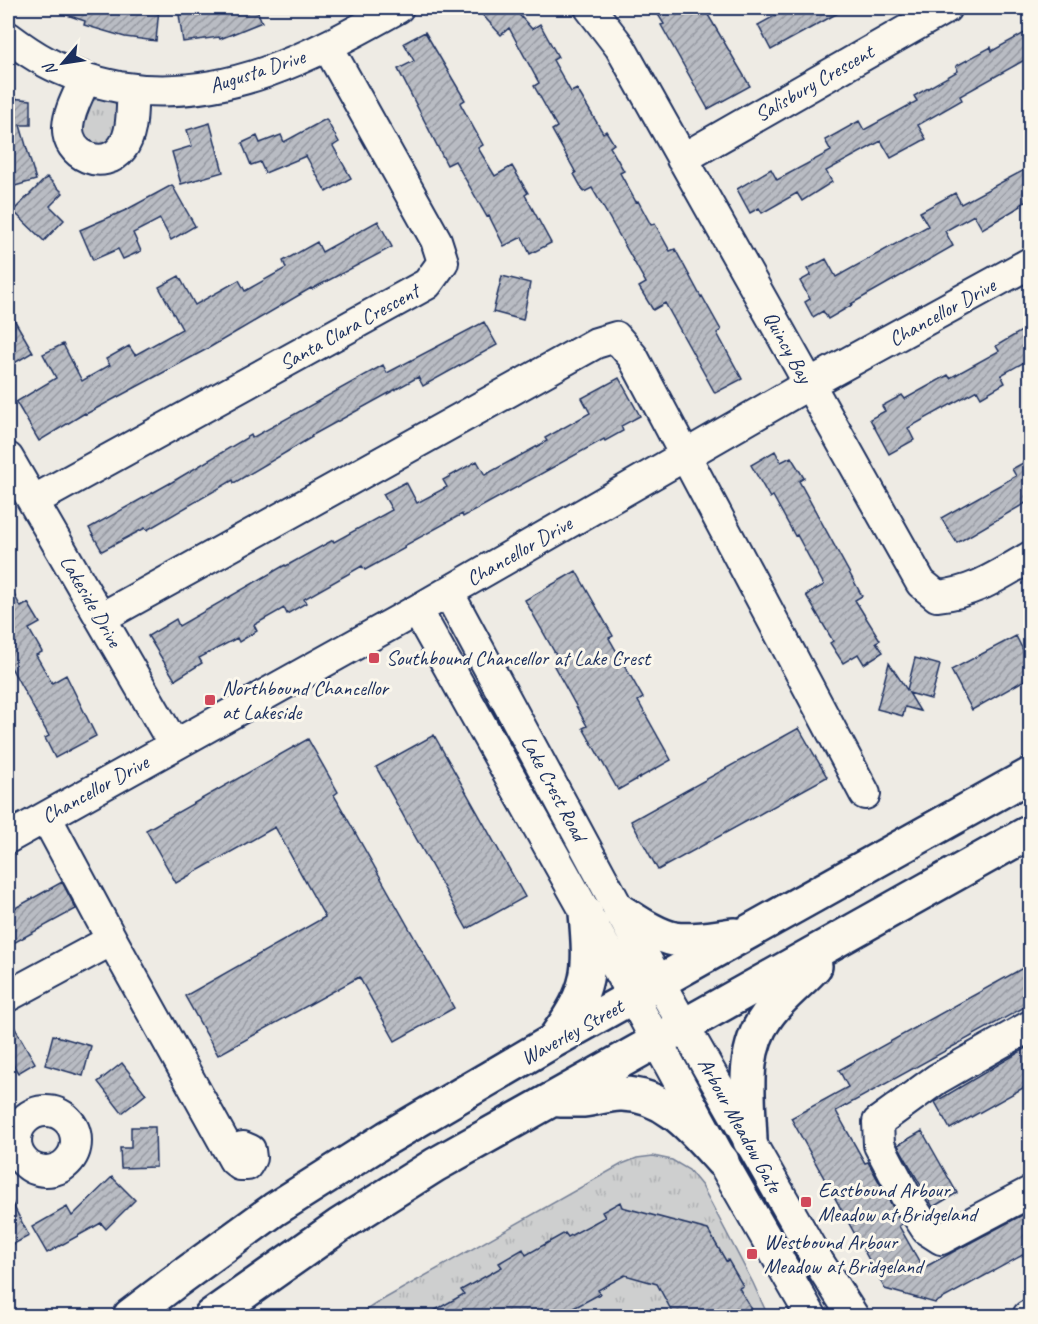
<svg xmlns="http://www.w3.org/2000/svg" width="1038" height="1324" viewBox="0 0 1038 1324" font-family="Caveat,sans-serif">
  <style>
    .grass { fill: url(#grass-tufts); stroke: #747f96; stroke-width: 1.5 }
    .building { fill: url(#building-hatch); stroke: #1b2f5e; stroke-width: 1.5 }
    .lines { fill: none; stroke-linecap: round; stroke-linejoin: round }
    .minor-casing { stroke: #1b2f5e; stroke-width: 34 }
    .major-casing { stroke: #1b2f5e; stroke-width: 38 }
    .minor { stroke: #fbf7ec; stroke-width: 30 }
    .major { stroke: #fbf7ec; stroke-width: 33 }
    .poi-dot { fill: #d1495b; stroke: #fbf7ec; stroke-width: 2 }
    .labels { text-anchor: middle; stroke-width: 6; stroke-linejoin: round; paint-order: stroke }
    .street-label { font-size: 21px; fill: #1b2f5e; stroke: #fbf7ec }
    .poi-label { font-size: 21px; fill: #1b2f5e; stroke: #fbf7ec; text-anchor: start }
  </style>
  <defs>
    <pattern id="grass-tufts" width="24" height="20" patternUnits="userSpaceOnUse" patternTransform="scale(1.5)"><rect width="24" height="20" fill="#cecfcf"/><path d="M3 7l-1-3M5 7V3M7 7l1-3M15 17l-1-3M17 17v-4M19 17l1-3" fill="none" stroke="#b0b2b4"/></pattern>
    <pattern id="building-hatch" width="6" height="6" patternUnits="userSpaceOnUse" patternTransform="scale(1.5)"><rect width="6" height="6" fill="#b9bcc3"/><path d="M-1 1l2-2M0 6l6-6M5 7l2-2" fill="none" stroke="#9699a2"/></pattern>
  </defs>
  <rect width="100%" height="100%" fill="#eeebe4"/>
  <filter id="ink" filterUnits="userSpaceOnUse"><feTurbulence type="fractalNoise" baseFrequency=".0167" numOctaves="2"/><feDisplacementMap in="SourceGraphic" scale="12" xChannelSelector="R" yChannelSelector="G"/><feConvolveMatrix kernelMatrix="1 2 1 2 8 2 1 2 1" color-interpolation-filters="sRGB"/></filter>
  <g filter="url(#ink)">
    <path class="grass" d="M103 97 109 98 118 105 117 142 89 147 79 124 90 101Z
      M653 1156 672 1160 689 1170 702 1186 753 1283 768 1316H357L377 1303 622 1164 637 1158Z"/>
    <path class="building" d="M56 8H159L156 41 125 37 84 25 85 21 55 11Z
      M178 8H256L262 22 220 39 219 37 183 42Z
      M476 8H513L532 29 540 24 558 57 553 60 571 92 577 89 603 133 606 131 614 144 610 147 624 171 620 173 636 202 638 201 651 225 655 224 670 251 675 249 701 297 702 296 721 330 717 333 742 379 715 393 665 303 653 310 639 287 646 283 606 212 592 188 584 192 574 174 576 173 552 130 557 127 534 86 539 83 509 28 501 35Z
      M654 8H704L750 86 708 109 661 25 664 24Z
      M789 8H847L771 50 758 25Z
      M1030 30V57L960 96 962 100 918 125 926 139 891 158 881 141 826 171 832 182 802 201 797 193 762 213 759 208 750 213 737 189 771 169 777 180 831 151 825 140 859 121 864 130 917 101 914 96 958 71 956 66 991 47 992 51Z
      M425 32 465 100 460 103 483 145 478 148 495 176 512 166 528 193 525 195 551 243 530 254 522 237 504 246 489 216 487 217 455 161 447 165 398 69 414 61 404 43Z
      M11 98 31 100V125H20L36 180 8 188V99Z
      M326 119 339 142 333 146 351 178 326 192 306 156 265 173 260 162 251 165 242 143 257 136 260 143 281 135 284 142Z
      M210 123 223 172 181 184 172 152 192 146 187 130Z
      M1030 167V199L1020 205 1021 206 982 229 974 215 945 231 953 246 851 304 852 305 828 319 823 311 813 317 805 302 810 299 800 281 811 275 807 269 826 259 836 277 928 226 920 212 955 193 961 204Z
      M47 177 63 193 50 206 64 220 44 241 13 211Z
      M172 185 195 226 171 240 160 219 133 233 141 251 123 259 118 249 93 260 80 230 126 210Z
      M378 221 392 247 312 289 311 288 207 349 86 414 85 413 39 441 16 402 56 378 43 354 63 344 82 381 110 365 106 359 129 346 135 355 182 329 159 287 179 276 195 305 239 280 245 291 286 268 283 261 317 242 322 252Z
      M502 276 530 283 523 320 493 312Z
      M8 309 33 352 8 367Z
      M484 322 497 345 423 386 418 377 311 436 312 437 234 483 233 480 147 530 145 528 102 551 89 528 172 482 251 435 252 438 383 365 387 373Z
      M1030 326V359L1001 375 1005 383 981 397 977 390 908 428 914 440 889 454 870 419 885 411 882 406 902 395 905 399 948 375 950 378 999 351 996 346Z
      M619 378 640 416 621 426 623 431 605 441 604 439 463 517 462 514 404 546 405 548 365 570 362 566 304 599 306 603 287 614 284 608 254 625 257 631 239 642 237 638 199 658 202 663 175 680 148 636 176 619 179 626 285 565 286 566 333 540 334 542 392 510 383 494 406 482 417 503 447 487 443 480 477 461 485 475 547 441 545 438 590 413 582 398Z
      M775 451 781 462 791 457 804 478 799 481 862 596 855 600 880 640 876 642 883 652 864 664 858 654 843 663 830 643 833 641 806 595 824 585 797 535 795 536 773 496 770 498 751 465Z
      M1030 459V503L1029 501 957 543 941 518 1016 476 1012 469Z
      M576 571 613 636 609 638 643 698 638 701 671 760 618 790 583 728 587 726 554 666 560 662 525 600Z
      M8 584 21 607 28 603 40 623 29 629 42 652 36 655 52 683 66 675 96 736 55 758 45 738 49 736 8 662Z
      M1016 636 1030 664V677L972 710 951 670Z
      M915 658 940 665 931 699 909 693 920 711 905 707 903 716 877 709 889 663 907 690Z
      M799 728 827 777 658 870 631 821Z
      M434 735 525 897 467 929 376 767Z
      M308 739 338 792 334 795 454 1008 395 1041 359 977 218 1055 185 996 325 917 275 827 176 883 146 830Z
      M62 882 76 909 8 946V912Z
      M1030 964V1004L836 1111 865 1163 868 1162 902 1224 899 1226 923 1268 1030 1211V1251L935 1303 885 1289 791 1118 848 1087 839 1070Z
      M8 1016 35 1063 18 1073 12 1063 8 1066Z
      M53 1035 91 1046 83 1076 45 1065Z
      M1030 1046V1084L950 1129 935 1102Z
      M122 1063 146 1094 122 1113 98 1082Z
      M131 1127H155L156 1167 121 1168 120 1148H131Z
      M922 1131 957 1193 933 1207 898 1145Z
      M112 1177 135 1200 106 1229 101 1223 47 1253 32 1227 67 1207 72 1216Z
      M8 1195 29 1236 8 1247Z
      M620 1202 622 1207 708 1230 726 1261 728 1260 743 1286 739 1288 756 1317H675L657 1284 625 1275 598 1290 600 1294 557 1317H423L464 1294 461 1290 502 1267 499 1263 523 1249 526 1255 565 1233 568 1237 605 1217 602 1212Z"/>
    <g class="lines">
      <g class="minor-casing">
        <path id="minor" d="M590 8 620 47 921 583 937 596C974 593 999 575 1030 557
          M8 37C20 46 33 55 46 62 68 74 94 82 119 87 225 104 310 57 398 8
          M85 79C79 94 69 110 68 127 66 156 104 172 122 148 134 133 131 107 133 89
          M682 159 946 8
          M8 458 174 745
          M33 501 427 284 443 262 436 240 328 47
          M448 592 643 954 818 1261 853 1316
          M417 610 618 970 722 1161 811 1316
          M101 618 596 343 616 337 633 357 865 794
          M46 817 112 940 234 1160 240 1165H247L251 1158 250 1150 243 1147 236 1149 226 1146
          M8 838 417 610 809 384 1030 263
          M8 996 112 940
          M1030 1026 937 1079 878 1122 879 1145 910 1204 927 1230 941 1239 1030 1192
          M16 1141a30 30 0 1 1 60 0a30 30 0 1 1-60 0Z
          M1028 1316 1030 1315"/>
      </g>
      <g class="major-casing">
        <path id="major" d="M620 911C636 921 655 935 674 939 694 942 715 937 735 935
          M556 1037C591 988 591 972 586 913
          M560 1100C568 1100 576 1100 583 1100 596 1099 607 1094 620 1094 665 1093 695 1131 722 1161
          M750 1141C749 1099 740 1052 767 1016 780 997 800 983 815 966
          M130 1316 176 1281 275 1209 387 1138 553 1041 1030 775
          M211 1316 340 1225 435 1165 1030 832"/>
      </g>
      <use href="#minor" class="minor"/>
      <use href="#major" class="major"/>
    </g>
  </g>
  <g class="poi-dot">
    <rect x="368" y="652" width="12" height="12" rx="3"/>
    <rect x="204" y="694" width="12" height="12" rx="3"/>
    <rect x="800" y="1196" width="12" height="12" rx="3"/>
    <rect x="746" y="1248" width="12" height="12" rx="3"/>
  </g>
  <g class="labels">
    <g class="street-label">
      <text transform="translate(257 71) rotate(-18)" y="7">Augusta Drive</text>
      <text transform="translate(814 83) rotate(-30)" y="7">Salisbury Crescent</text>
      <text transform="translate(942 312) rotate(-29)" y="7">Chancellor Drive</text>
      <text transform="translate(349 327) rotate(-29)" y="7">Santa Clara Crescent</text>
      <text transform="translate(788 347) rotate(61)" y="7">Quincy Bay</text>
      <text transform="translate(519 551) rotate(-30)" y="7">Chancellor Drive</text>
      <text transform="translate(91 601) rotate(60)" y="7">Lakeside Drive</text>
      <text transform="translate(554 788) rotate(62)" y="7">Lake Crest Road</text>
      <text transform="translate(95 789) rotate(-29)" y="7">Chancellor Drive</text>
      <text transform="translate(572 1032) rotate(-29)" y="7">Waverley Street</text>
      <text transform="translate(740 1125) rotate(61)" y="7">Arbour Meadow Gate</text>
    </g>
    <g class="poi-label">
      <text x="386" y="665">Southbound Chancellor at Lake Crest</text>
      <text x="222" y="695">Northbound Chancellor<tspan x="222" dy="24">at Lakeside</tspan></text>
      <text x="818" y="1197">Eastbound Arbour<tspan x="818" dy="24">Meadow at Bridgeland</tspan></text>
      <text x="764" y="1249">Westbound Arbour<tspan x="764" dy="24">Meadow at Bridgeland</tspan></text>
    </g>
  </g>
  <rect width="1038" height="1324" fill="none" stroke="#fbf7ec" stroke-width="30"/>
  <rect x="15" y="15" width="1008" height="1294" fill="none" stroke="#1b2f5e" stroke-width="2" filter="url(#ink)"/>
  <g transform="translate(63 63) rotate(241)" stroke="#fbf7ec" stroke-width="4.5" paint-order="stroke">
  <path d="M0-4.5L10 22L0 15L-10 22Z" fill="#1b2f5e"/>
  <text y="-9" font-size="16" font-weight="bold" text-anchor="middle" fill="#1b2f5e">N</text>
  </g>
</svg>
